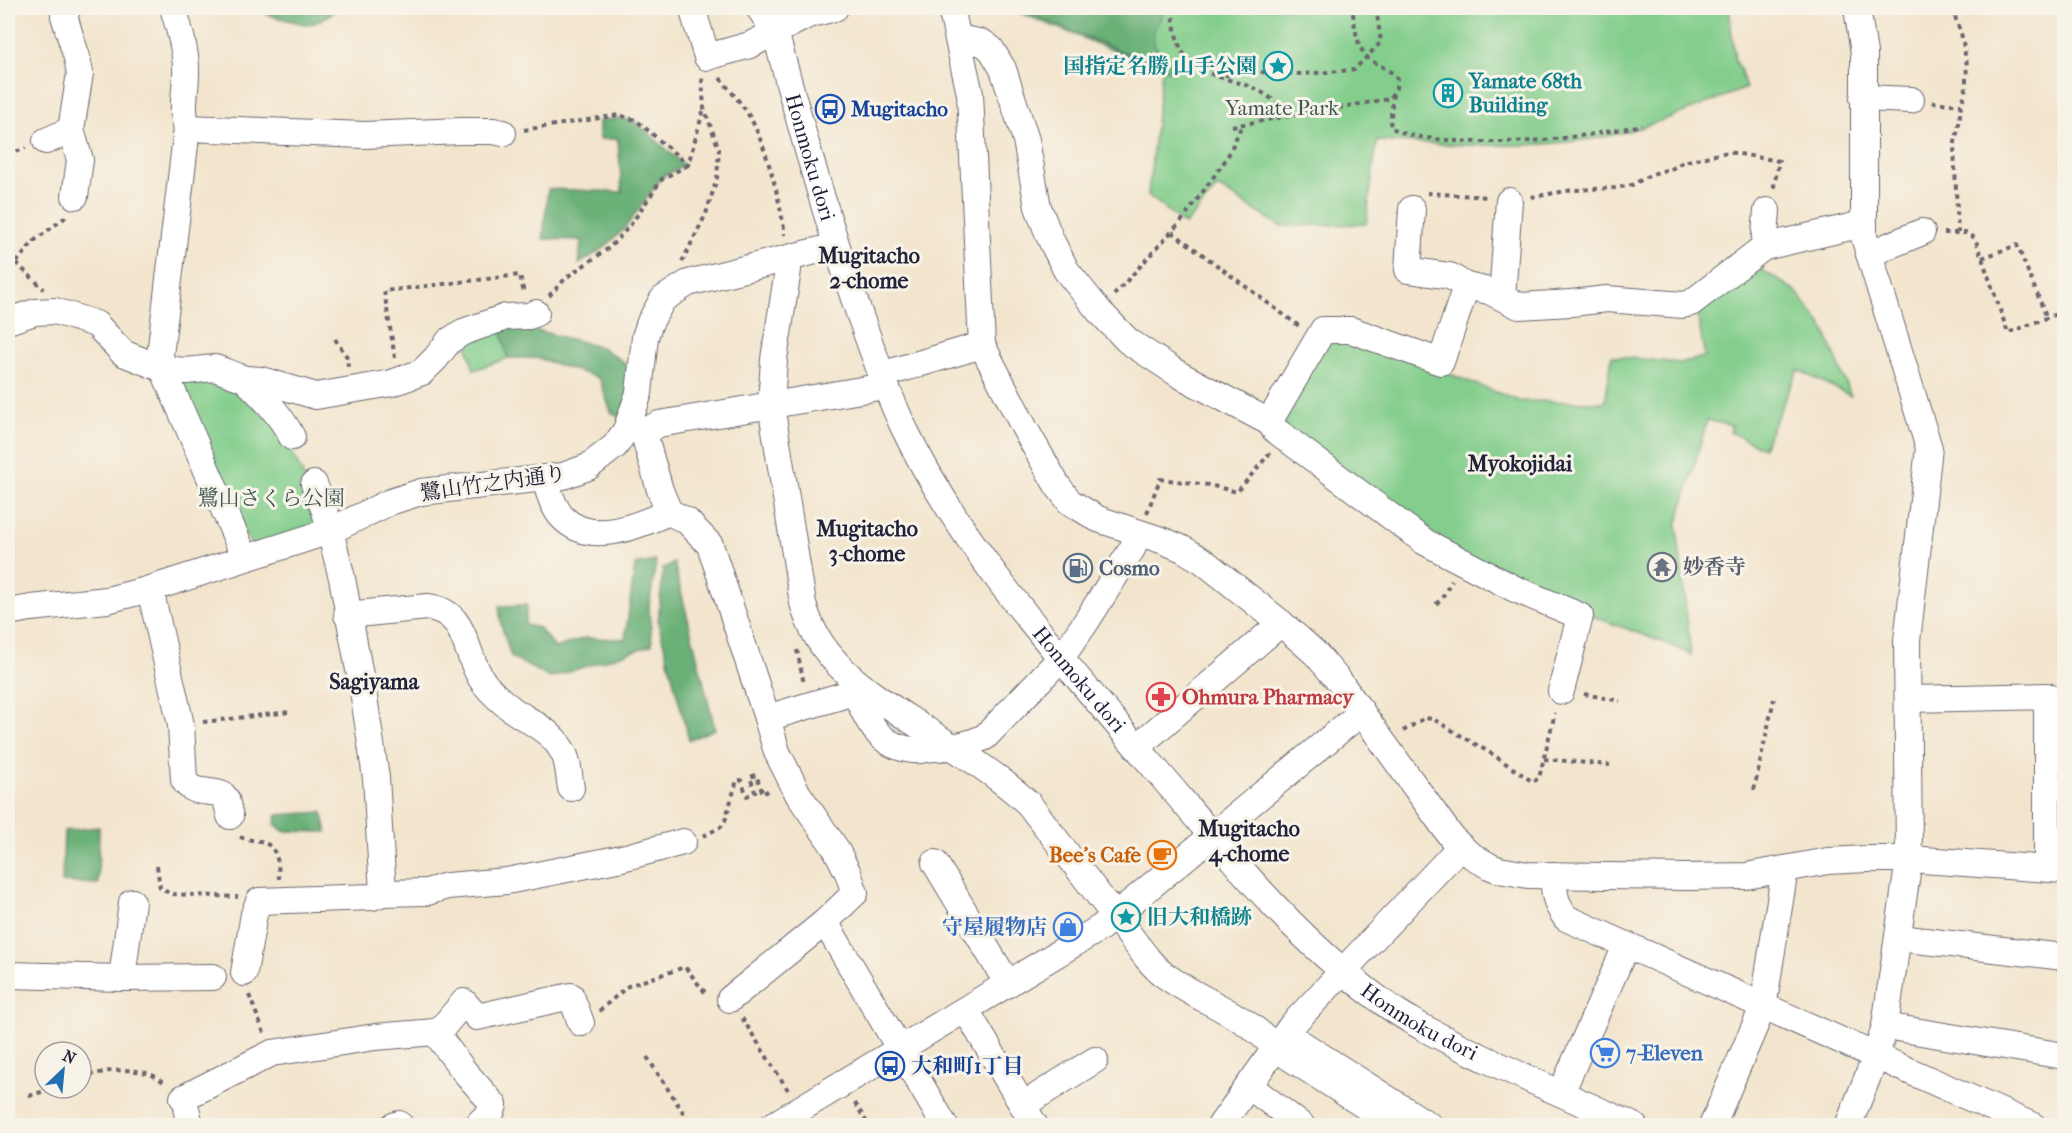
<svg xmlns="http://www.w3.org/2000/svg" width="2072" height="1133" viewBox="0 0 2072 1133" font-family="'IM FELL French Canon','Noto Serif JP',serif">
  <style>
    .green { fill: #83ce8c; stroke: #527864; stroke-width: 1.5 }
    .forest { fill: #6ab178; stroke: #466a5a; stroke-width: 1.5 }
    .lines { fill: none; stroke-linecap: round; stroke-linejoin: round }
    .minor-casing { stroke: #6b666e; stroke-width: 28 }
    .path { stroke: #6b666e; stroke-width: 4; stroke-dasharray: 4.5 4.5; stroke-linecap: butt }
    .minor { stroke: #fff; stroke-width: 26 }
    .labels { text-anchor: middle; stroke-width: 6; stroke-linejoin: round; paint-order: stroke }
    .culture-label { font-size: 21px; font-weight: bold; fill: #0d838f; stroke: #f7f3e8; text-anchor: start }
    .park-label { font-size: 21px; fill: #3f5653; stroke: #f7f3e8 }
    .transit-label { font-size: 21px; font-weight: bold; fill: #164399; stroke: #f7f3e8; text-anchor: start }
    .street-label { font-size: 21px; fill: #22223b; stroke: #f7f3e8 }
    .worship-label { font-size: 21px; font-weight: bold; fill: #5b616d; stroke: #f7f3e8; text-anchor: start }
    .service-label { font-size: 21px; font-weight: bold; fill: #4e5e75; stroke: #f7f3e8; text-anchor: start }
    .health-label { font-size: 21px; font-weight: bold; fill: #be3a42; stroke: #f7f3e8; text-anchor: start }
    .food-label { font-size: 21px; font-weight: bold; fill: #c56008; stroke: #f7f3e8; text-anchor: end }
    .shop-label { font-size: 21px; font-weight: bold; fill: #366cbe; stroke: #f7f3e8; text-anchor: end }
    .neighbourhood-label { font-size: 22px; font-weight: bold; fill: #22223b; stroke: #f7f3e8 }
  </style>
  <rect width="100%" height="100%" fill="#f7f3e8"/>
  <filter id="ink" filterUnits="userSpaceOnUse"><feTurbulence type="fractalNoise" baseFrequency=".0167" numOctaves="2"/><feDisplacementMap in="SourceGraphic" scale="12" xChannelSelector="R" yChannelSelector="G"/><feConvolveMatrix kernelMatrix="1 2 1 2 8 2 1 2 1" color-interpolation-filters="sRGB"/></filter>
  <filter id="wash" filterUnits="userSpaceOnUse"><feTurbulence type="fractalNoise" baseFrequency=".008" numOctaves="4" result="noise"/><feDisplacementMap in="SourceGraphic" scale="24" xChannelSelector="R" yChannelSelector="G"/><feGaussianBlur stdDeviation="1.35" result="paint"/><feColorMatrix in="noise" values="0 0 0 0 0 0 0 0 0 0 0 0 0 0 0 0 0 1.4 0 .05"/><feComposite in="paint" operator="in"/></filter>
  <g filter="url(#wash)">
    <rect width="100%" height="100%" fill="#f3e5cd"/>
    <path class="green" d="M1008 8H1729L1735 62 1740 69 1746 88C1696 107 1644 131 1591 139 1520 150 1448 144 1377 141L1366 224 1280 226 1218 187 1185 225 1148 195 1162 70Z
      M1757 267 1796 291 1824 328 1851 396 1798 370 1763 448 1730 432 1732 426 1707 420 1677 526 1691 655 1673 646 1587 614 1430 539 1292 436 1279 415 1324 336 1355 335 1442 371 1519 401 1605 402 1612 356 1679 363 1705 357 1696 307Z
      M500 323 508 358 474 370 464 335Z
      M209 375 242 390 284 436 316 502 320 526 255 548 246 536 181 386 186 377Z"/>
    <path class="forest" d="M263 8H340C330 12 322 23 310 24 301 25 278 17 267 15Z
      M1015 8H1164C1164 15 1159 19 1156 26 1147 46 1162 56 1178 64L1173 72Z
      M620 118 636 122 684 165 662 177 625 228 604 248 579 264 581 240 543 239 548 189 622 192 618 139H599V121Z
      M531 318 535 330 601 347 634 369 623 420 611 412 599 378 537 358H508L500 323Z
      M656 561 649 607 652 645 550 678 511 657 501 624 499 606 527 605 525 625 539 628 555 648 585 638 625 639 635 565Z
      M674 563 715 729 689 740 658 622 663 569Z
      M322 812 327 832 283 831 275 824 277 815Z
      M99 827 98 884 62 882 64 831Z"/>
  </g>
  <g filter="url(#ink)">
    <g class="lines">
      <g class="minor-casing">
        <g id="minor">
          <path d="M68 8 64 16 77 58 80 73 71 130 80 160 75 196"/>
          <path d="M173 8C179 27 185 47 186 67 187 89 180 106 187 128"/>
          <path d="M692 8 707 57 750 45 808 15 835 8"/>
          <path id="s1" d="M759 8 775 31C800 125 826 218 858 310 872 349 885 388 903 426 964 553 1062 659 1152 765 1223 848 1291 936 1380 1000 1413 1025 1451 1042 1488 1060 1536 1083 1585 1104 1634 1126"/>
          <path d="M951 8 970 94 982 345 1025 429 1057 485 1070 502 1098 519 1164 541 1183 549 1203 561 1281 623 1316 654 1339 681 1452 838 1469 854 1489 866 1499 870 1528 875 1687 877 1746 876 1828 861 1867 859H1909L2064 870"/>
          <path d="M958 38 983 43 991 49 1003 69 1026 140 1038 207 1050 238 1066 270 1099 311 1128 341 1180 375 1269 422 1275 430 1425 542 1515 589 1580 616 1561 691"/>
          <path d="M1863 98 1911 100"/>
          <path d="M46 141 71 130"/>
          <path d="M1412 209 1408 270 1450 276 1466 286"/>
          <path d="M1764 247 1767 211"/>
          <path d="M1869 254 1922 232"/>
          <path d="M788 270 774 359 771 405 803 603C818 664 874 696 923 728 959 751 996 774 1028 803L1147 958C1152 964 1157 970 1163 974 1199 1001 1246 1014 1275 1048L1396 1126"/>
          <path d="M1502 297 1509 201"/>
          <path d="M8 321 35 312 55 311 96 324 123 353 163 369 186 371 215 368 245 379 261 380 316 396 392 383 422 372 436 358 449 341 463 332 506 317 529 316 536 313"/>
          <path d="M881 375 982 345"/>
          <path d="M245 379C264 398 280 414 292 437"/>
          <path d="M1269 422 1323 330H1351L1441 362 1466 286 1489 291 1519 306 1571 303 1607 299 1683 305 1691 303 1764 247 1863 224"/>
          <path d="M544 478C549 491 552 506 562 517 590 547 638 526 669 512L660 490 645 438 651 428 659 424 885 386"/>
          <path d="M314 484 325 511 342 578 364 697 376 778 383 893"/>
          <path d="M669 512 687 521 710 545 767 718 777 752 798 794 836 849 848 873 855 893 825 922 730 999"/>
          <path d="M245 558 163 369 160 355 187 128 364 135 462 131H494L503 133"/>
          <path d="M150 589 181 725 184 780C192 795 209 789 223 795L226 799 230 816"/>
          <path d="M8 612 31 608 107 600 150 589 330 531 390 502 421 492 563 476 588 467 615 446 626 430 639 393 645 337 650 322 663 299 688 283 836 246"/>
          <path d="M347 615 427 607C469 611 463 655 484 683 493 694 503 703 514 711 534 724 555 733 565 756 569 766 569 778 571 788"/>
          <path d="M864 689 860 703C871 728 883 747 913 750 920 751 928 748 936 748 955 747 968 745 985 737L1061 658 1086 622 1132 549 1139 533"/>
          <path d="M1909 699 2047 696V868"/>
          <path d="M767 718 864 689"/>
          <path d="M1137 747 1281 623"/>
          <path d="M935 863 1008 984"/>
          <path d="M1553 875C1554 892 1555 904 1566 918L2033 1126"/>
          <path d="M825 922 945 1126"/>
          <path d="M1899 938 2064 957"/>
          <path d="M244 973 254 914 259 901 372 897 383 893 427 892 447 886 507 881 622 858 683 842"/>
          <path d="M8 975 122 978 213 977"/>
          <path d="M122 978 132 902"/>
          <path d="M966 1010 1035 1126"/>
          <path d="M1885 1026 2064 1056"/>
          <path d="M435 1032 441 1029 464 1002 477 1017 571 996 581 1023"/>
          <path d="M1288 1035 1430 1126"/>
          <path d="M1249 1086 1302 1126"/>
          <path d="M1561 1093 1626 946"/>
          <path d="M183 1098 272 1053 375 1037 435 1032 464 1071 494 1105 492 1111 480 1122V1126"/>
          <path d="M1023 1105 1095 1060"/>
          <path d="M187 1112 190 1126"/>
          <path d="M393 1126 399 1124"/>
          <path d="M772 1126 1100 928 1362 712"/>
          <path d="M1220 1126 1292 1025 1460 847"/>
          <path d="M1712 1126 1763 1007 1785 869"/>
          <path d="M1848 1126 1876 1056 1885 1026 1909 859 1907 641 1929 448 1864 237V53L1857 8"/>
        </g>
      </g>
      <path class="path" d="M1172 8C1174 20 1175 37 1181 49 1193 74 1224 77 1248 86 1265 92 1277 102 1289 115
        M1952 8 1962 37 1967 65 1965 94 1961 105 1959 124 1954 147 1958 233
        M1216 76 1258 72 1303 74 1354 70 1381 42 1376 8
        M720 78C733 94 747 109 755 127 769 157 780 202 785 235
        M1393 94 1390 127C1411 138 1435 139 1458 141 1520 145 1580 138 1642 125
        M1932 102 1961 105
        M1232 126 1389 99 1396 88 1397 79C1389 67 1376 66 1367 57 1355 44 1355 23 1352 8
        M524 130 619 115 636 120 688 165 704 108
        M8 155 26 148
        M1427 193 1489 197
        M1531 197 1573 190 1615 188 1632 185 1652 174 1673 168 1683 162 1728 152 1779 161 1773 191
        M1172 232 1299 326
        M1944 233H1966L1975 238 2008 333 2064 311
        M1982 258 2017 245 2047 318
        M682 262 706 214 717 178 719 149 704 108 702 78
        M16 263 44 289
        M8 265 16 263 34 241 67 216
        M1114 295 1184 218 1227 158 1242 125
        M549 296 567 277 609 248 629 227 662 179 688 165
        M335 339 347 357 348 367
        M395 358 384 291 520 275 524 294
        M1147 513 1160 479 1209 485 1237 492 1270 453
        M1436 604 1442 598 1452 580
        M797 650 804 684
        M1584 694 1620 701
        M203 722 289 712
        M1403 731 1425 718 1433 719 1492 754 1533 782 1539 778 1555 713
        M1544 759 1610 765
        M1754 790 1774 699
        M703 836 721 827 725 821 737 780H741L747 796 755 792 750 777 756 775 763 794 770 789
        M240 837C247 840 253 840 260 841 279 846 278 864 279 879
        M157 866 160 888 171 894 238 897
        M249 995 264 1033
        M599 1011 628 986 685 967 707 995
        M742 1018 788 1090
        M647 1057 692 1126
        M81 1078C107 1069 144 1064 166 1084
        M29 1096 54 1088
        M855 1103 869 1126"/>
      <use href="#minor" class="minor"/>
    </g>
  </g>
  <defs>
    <g id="sight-ring" transform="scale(1.5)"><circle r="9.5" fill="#f7f3e8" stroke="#0f9aa8" stroke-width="1.5"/><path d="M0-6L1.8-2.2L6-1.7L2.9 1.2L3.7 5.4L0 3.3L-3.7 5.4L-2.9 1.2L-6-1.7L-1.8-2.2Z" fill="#0f9aa8"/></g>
    <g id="building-ring" transform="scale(1.5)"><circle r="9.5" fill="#f7f3e8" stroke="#0f9aa8" stroke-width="1.5"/><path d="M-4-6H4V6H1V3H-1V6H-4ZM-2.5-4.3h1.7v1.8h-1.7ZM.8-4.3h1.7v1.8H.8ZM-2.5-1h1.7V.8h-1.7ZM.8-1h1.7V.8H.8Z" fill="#0f9aa8"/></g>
    <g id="bus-ring" transform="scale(1.5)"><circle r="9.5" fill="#f7f3e8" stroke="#1a4fb4" stroke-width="1.5"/><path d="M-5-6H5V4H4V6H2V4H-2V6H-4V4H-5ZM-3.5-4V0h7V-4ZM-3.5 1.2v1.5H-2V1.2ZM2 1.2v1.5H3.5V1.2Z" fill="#1a4fb4"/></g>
    <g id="temple-ring" transform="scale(1.5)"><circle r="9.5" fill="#f7f3e8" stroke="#6b7280" stroke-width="1.5"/><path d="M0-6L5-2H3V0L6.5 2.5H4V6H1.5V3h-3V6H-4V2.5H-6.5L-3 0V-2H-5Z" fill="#6b7280"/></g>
    <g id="fuel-ring" transform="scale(1.5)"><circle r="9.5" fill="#f7f3e8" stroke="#5c6f8a" stroke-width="1.5"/><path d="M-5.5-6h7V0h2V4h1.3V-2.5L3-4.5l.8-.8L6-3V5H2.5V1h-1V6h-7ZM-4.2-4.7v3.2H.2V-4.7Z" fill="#5c6f8a"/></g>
    <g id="pharmacy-ring" transform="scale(1.5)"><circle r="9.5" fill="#f7f3e8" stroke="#e0444e" stroke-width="1.5"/><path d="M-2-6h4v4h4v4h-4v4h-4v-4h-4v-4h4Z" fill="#e0444e"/></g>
    <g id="cafe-ring" transform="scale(1.5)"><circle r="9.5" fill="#f7f3e8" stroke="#e8710a" stroke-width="1.5"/><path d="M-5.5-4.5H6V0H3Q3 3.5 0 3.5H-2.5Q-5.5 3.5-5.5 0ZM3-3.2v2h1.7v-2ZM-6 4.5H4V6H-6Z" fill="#e8710a"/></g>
    <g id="shop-ring" transform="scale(1.5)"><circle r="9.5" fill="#f7f3e8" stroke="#3f7fe0" stroke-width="1.5"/><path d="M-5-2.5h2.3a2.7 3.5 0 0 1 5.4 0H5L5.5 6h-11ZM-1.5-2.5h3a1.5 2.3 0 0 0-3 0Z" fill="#3f7fe0"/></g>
    <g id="supermarket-ring" transform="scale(1.5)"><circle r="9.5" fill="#f7f3e8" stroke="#3f7fe0" stroke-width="1.5"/><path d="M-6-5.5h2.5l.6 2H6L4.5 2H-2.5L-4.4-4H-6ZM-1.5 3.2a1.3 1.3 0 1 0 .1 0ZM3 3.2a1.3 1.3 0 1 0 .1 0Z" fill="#3f7fe0"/></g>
  </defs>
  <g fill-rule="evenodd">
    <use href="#sight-ring" x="1278" y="66"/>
    <use href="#building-ring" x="1448" y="93"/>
    <use href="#bus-ring" x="830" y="109"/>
    <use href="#temple-ring" x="1662" y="567"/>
    <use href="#fuel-ring" x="1078" y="568"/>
    <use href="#pharmacy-ring" x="1161" y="697"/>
    <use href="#cafe-ring" x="1162" y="855"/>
    <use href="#sight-ring" x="1126" y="917"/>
    <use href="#shop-ring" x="1068" y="927"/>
    <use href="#supermarket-ring" x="1605" y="1053"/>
    <use href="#bus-ring" x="890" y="1066"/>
  </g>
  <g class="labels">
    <g class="culture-label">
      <text x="1257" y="73" text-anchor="end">国指定名勝 山手公園</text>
      <text x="1469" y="88">Yamate 68th<tspan x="1469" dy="24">Building</tspan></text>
      <text x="1147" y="924">旧大和橋跡</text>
    </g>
    <g class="park-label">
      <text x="1282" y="115">Yamate Park</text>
      <text x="271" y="505">鷺山さくら公園</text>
    </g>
    <g class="transit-label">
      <text x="851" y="116">Mugitacho</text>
      <text x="911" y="1073">大和町1丁目</text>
    </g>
    <g class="street-label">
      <text dy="7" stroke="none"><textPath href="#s1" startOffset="159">Honmoku dori</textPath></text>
      <text transform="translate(493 483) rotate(-8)" y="7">鷺山竹之内通り</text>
      <text dy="7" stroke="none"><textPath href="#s1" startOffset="753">Honmoku dori</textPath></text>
      <text dy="7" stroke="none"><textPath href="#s1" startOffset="1239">Honmoku dori</textPath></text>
    </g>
    <g class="worship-label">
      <text x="1683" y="574">妙香寺</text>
    </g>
    <g class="service-label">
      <text x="1099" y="575">Cosmo</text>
    </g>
    <g class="health-label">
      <text x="1182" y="704">Ohmura Pharmacy</text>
    </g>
    <g class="food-label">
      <text x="1141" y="862">Bee's Cafe</text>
    </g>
    <g class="shop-label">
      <text x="1047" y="934">守屋履物店</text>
      <text x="1626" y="1060" text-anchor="start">7-Eleven</text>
    </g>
    <g class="neighbourhood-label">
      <text x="869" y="263">Mugitacho<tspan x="869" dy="25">2-chome</tspan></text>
      <text x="1520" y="471">Myokojidai</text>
      <text x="867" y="536">Mugitacho<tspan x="867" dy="25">3-chome</tspan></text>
      <text x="374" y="689">Sagiyama</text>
      <text x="1249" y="836">Mugitacho<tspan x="1249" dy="25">4-chome</tspan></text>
    </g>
  </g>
  <rect width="2072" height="1133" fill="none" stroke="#f7f3e8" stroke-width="30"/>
  <g transform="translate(63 1070) rotate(26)"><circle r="28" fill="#f7f3e8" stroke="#a29fa3" stroke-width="1.5"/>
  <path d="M0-4.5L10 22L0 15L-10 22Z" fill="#1f6fb2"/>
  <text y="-9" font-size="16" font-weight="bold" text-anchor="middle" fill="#22223b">N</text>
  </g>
</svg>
